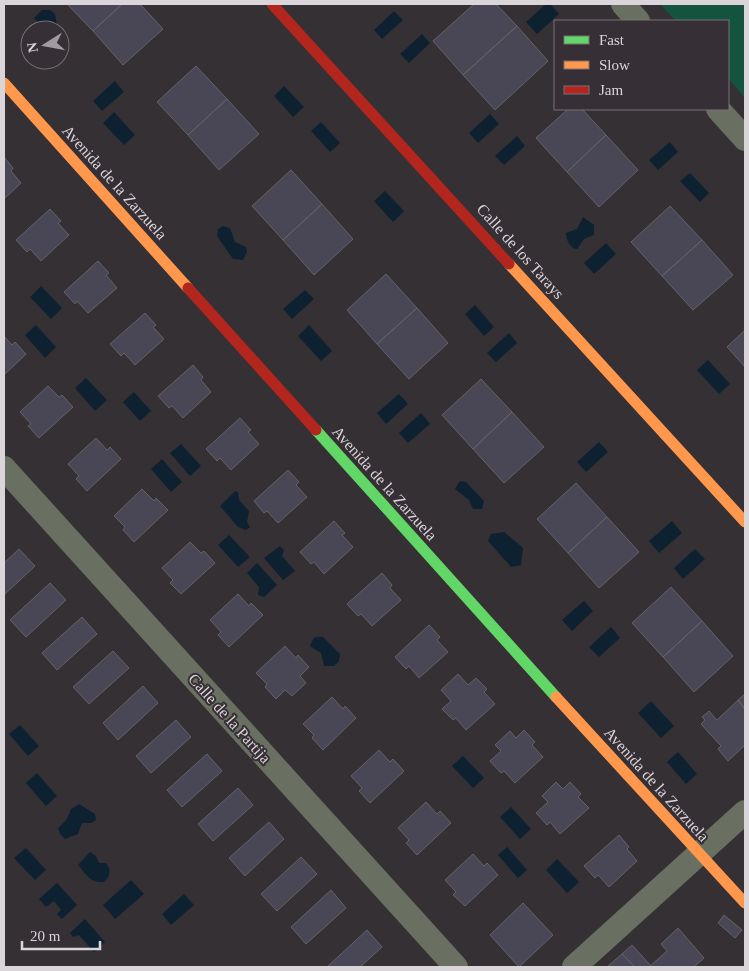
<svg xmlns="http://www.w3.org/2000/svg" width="749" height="971" viewBox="0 0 749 971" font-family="'Times New Roman',serif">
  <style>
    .green { fill: #14533e }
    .water { fill: #0e2131 }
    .building { fill: #494755; stroke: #646265 }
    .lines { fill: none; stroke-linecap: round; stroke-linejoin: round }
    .street { stroke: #697062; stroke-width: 24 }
    .fast { stroke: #63d668; stroke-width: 11 }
    .slow { stroke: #ff974d; stroke-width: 11 }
    .jam { stroke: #b3261e; stroke-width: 11 }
    .labels { text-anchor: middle; stroke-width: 4; stroke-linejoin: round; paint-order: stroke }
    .street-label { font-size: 16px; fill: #dad5d9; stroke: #362f35 }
  </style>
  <rect width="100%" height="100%" fill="#353034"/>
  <path class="green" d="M660 4H745V98L728 78V21H676Z"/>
  <path class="water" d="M546 4H550L559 14 537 34 526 22Z
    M42 10H50L55 14 57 25 65 33 60 38V30H45L34 18Z
    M394 11 403 20 382 39 374 30Z
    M422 34 430 43 409 63 400 54Z
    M115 81 124 92 102 111 93 101Z
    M284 86 304 107 293 117 274 96Z
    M114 112 135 135 124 145 103 123Z
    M490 114 499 124 478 143 469 133Z
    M321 122 340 143 330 152 311 131Z
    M517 136 525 146 504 165 495 156Z
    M670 142 678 152 658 170 649 160Z
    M690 173 709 193 700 202 680 181Z
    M385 191 404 211 393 222 374 201Z
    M583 217 594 225V235L584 239 577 249C570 249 566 239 566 233L577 229Z
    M223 226 230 228 235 242 246 247 247 252 243 260 233 259 217 236 218 229Z
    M606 243 616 254 594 274 584 263Z
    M41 286 62 308 51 319 30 297Z
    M305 290 314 299 292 319 283 309Z
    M475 305 494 327 484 336 465 314Z
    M36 325 56 347 45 358 25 335Z
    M309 325 332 351 321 361 298 336Z
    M509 333 517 343 496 362 487 353Z
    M708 360 730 384 719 394 697 370Z
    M86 378 107 400 95 411 75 388Z
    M134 392 151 411 140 421 123 402Z
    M399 394 408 404 386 424 377 413Z
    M421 413 430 424 408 443 399 433Z
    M599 442 608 452 586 472 577 462Z
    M181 444 201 466 190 476 170 453Z
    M162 459 182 482 171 492 151 469Z
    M460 481 466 482 484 501 482 509H473L469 500 455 489Z
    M235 491 238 492 239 500 249 511 247 522 250 527 246 530 238 527 220 506Z
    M672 521 682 533 659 553 649 541Z
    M504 532 523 548 521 565 511 567 488 541 491 534Z
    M229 535 250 557 238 567 218 545Z
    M280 546 284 550 282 556 295 571 283 580 264 558Z
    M695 549 705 559 683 579 674 568Z
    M257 563 277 585 264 597 258 595 259 587 247 573Z
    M584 601 593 611 572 631 562 620Z
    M611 627 620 638 599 657 589 647Z
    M316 637H323L340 654 339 661 334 666H324L321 653 310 646 313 639Z
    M651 701 674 726 661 738 638 713Z
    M20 725 39 746 28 756 9 734Z
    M678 752 697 774 686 784 667 762Z
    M463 756 484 778 473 788 452 766Z
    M37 773 57 796 46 806 26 783Z
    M79 804 95 814 96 820 91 823H82L78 834 65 839 60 834 58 828 67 819 71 809Z
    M511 807 531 829 520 839 500 817Z
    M507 847 527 870 518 878 498 855Z
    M26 848 46 870 35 880 14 858Z
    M90 852 96 856 99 863H106C111 869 111 876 104 882 91 884 86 874 78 865Z
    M557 859 579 882 567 893 546 870Z
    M131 880 144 894 115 919 103 905Z
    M57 883 77 905 62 919 57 914 61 910 54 901 46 907 39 899Z
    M184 894 194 905 171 925 162 914Z
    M85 919 105 942 94 952 79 935 73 937 70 933Z"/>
  <path class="building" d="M67 4H122L93 31Z
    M122 4H140L163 29 123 65 93 31Z
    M474 4H496L517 26 463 75 433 41Z
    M517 26 548 61 495 110 463 75Z
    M196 66 227 99 188 135 157 102Z
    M227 99 259 134 219 170 188 135Z
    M568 109H582L606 135 567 172 536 138Z
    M606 135 638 170 599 207 567 172Z
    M4 157 13 168 11 171 21 183 4 199Z
    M291 170 322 204 283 240 252 206Z
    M322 204 353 239 314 275 283 240Z
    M670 206 702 240 662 276 631 242Z
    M50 209 61 221 58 223 69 235 41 261 30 249 27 252 16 240Z
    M702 240 733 275 693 310 662 276Z
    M98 261 109 273 106 275 117 288 88 313 77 301 75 304 64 292Z
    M386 274 417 308 377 344 347 310Z
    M417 308 448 343 409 379 377 344Z
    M145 313 156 325 153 327 164 339 135 365 124 353 121 356 110 344Z
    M745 330V367L727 347Z
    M4 336 12 345 15 342 26 354 4 375Z
    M193 365 203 377 201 380 211 392 183 418 172 406 169 408 158 396Z
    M481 379 512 412 473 449 442 415Z
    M48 386 59 397 62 395 73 407 39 438 28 426 31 424 20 412Z
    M512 412 544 447 504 483 473 449Z
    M240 418 251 430 248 432 259 444 231 470 220 458 217 461 206 449Z
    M96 438 107 450 110 447 121 459 87 491 76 479 79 476 68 464Z
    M288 470 299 482 296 485 307 497 278 523 267 511 264 513 254 501Z
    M576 483 607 517 568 553 537 519Z
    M142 489 154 501 156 498 168 510 134 542 123 530 125 527 114 516Z
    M607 517 639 552 599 588 568 553Z
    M334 521 345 533 342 535 353 547 324 574 314 562 311 564 300 552Z
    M190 542 201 553 204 551 215 563 181 594 170 583 173 580 162 568Z
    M19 549 35 566 4 595V563Z
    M382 573 392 585 390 588 401 600 372 626 361 614 358 616 347 604Z
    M50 583 66 600 26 637 10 620Z
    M671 587 702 621 663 657 632 623Z
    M238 594 249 606 251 603 263 615 229 647 218 635 221 632 210 620Z
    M82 617 97 634 57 670 42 653Z
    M702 621 733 656 694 692 663 657Z
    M429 625 440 637 437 640 448 652 419 678 409 666 406 669 395 657Z
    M285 646 296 658 298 655 309 667 300 676 306 683 292 696 285 690 276 699 265 687 267 684 256 673Z
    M113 651 129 668 89 704 73 687Z
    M458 674 468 685 476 678 487 689 484 692 495 704 466 730 456 718 453 720 442 709 451 701 441 690Z
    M143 686 158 703 118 740 103 723Z
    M745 694V709L738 700Z
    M332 697 343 709 345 706 356 718 323 750 312 738 314 735 303 724Z
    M738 700 745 709V745L728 761 718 749 721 746 701 724 705 720 702 717 709 711 717 720Z
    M176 720 191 737 151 773 136 756Z
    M524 730 535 742 532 745 543 757 515 783 504 771 501 773 490 761 501 751 495 745 510 731 516 738Z
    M379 750 390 762 393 759 404 771 370 803 359 791 362 788 351 776Z
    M207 754 222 771 182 807 167 790Z
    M556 782 563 789 570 782 581 794 578 797 589 808 560 834 550 822 547 825 536 813 548 802 542 796Z
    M238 788 253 805 213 841 198 824Z
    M426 802 437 814 440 811 451 823 417 855 406 843 409 840 398 828Z
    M269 822 284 839 245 876 229 858Z
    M619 835 629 847 627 849 637 861 609 887 598 875 595 878 584 866Z
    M473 854 484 866 487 863 498 875 465 906 453 895 456 892 445 880Z
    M301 857 317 874 277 911 261 894Z
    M331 890 346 908 306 944 291 927Z
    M523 903 553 935 519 967 490 935Z
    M724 915 742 930 735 938 718 923Z
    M678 928 704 958 694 967H649L667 951 661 944Z
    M367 930 382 947 360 967H327Z
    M632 945 651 966 649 967H635L622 954Z
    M622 954 635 967H609L608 966Z"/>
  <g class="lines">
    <path class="street" d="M623 4 638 21
      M718 109 745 139
      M4 468 456 967
      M574 967 745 812"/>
    <path class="fast" d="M316 430 556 697"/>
    <path class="slow" d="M4 83 188 288
      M509 264 745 522
      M556 697 745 903"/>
    <path class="jam" d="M272 4 509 264
      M188 288 316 430"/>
  </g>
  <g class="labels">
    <g class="street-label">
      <text transform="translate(115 182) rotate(48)" y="6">Avenida de la Zarzuela</text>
      <text transform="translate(521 251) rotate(48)" y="6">Calle de los Tarays</text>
      <text transform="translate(385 483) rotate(48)" y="6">Avenida de la Zarzuela</text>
      <text transform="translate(230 718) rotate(48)" y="6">Calle de la Partija</text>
      <text transform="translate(657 784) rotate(48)" y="6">Avenida de la Zarzuela</text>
    </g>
  </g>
  <rect width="749" height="971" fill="none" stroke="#dad5d9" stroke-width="10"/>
  <rect x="554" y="20" width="175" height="90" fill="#362f35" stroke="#787177"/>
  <rect x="564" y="36" width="25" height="8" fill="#63d668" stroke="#787177"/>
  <text x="599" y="45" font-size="15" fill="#dad5d9">Fast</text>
  <rect x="564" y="61" width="25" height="8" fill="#ff974d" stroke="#787177"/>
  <text x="599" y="70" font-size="15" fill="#dad5d9">Slow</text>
  <rect x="564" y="86" width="25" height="8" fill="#b3261e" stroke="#787177"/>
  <text x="599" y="95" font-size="15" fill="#dad5d9">Jam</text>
  <g transform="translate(45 45) rotate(259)"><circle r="24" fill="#362f35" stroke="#787177"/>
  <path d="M0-4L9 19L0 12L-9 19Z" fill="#a09b9f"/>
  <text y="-8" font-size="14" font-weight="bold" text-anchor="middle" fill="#dad5d9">N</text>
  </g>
  <path d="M22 941v8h78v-8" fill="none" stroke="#dad5d9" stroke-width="2.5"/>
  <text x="30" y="941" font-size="15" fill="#dad5d9" stroke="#362f35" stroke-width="4" paint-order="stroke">20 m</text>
</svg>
